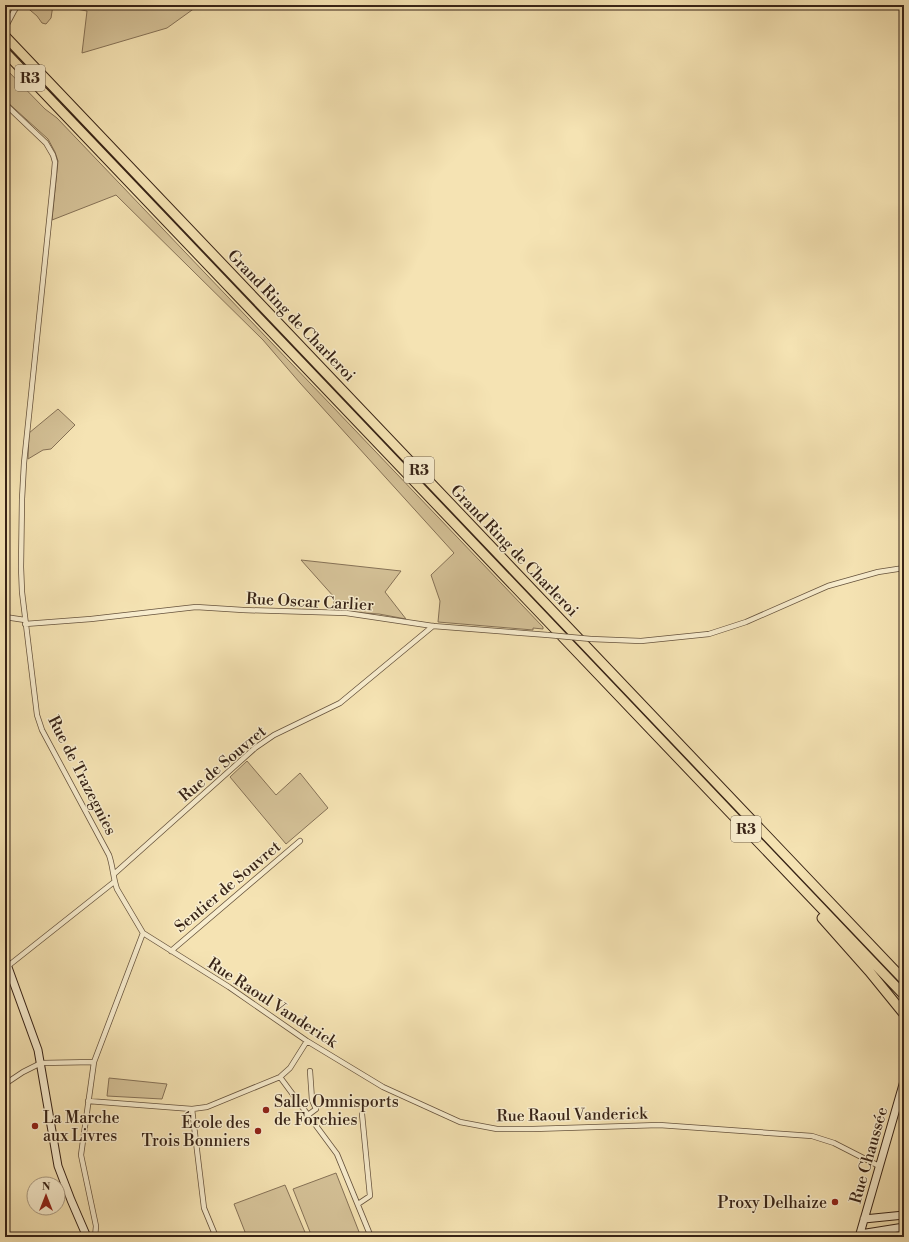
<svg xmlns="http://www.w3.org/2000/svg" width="909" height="1242" viewBox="0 0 909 1242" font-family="'Libre Bodoni',serif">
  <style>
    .green { fill: #d5c298; stroke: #867257 }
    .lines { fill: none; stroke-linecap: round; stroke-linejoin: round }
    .street-casing { stroke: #66533d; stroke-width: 6 }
    .secondary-casing { stroke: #372316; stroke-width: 9 }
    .highway-casing { stroke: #372316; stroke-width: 11 }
    .street { stroke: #f8edce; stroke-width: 4.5 }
    .secondary { stroke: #f8edce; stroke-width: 7 }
    .highway { stroke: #f5e3b3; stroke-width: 9 }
    .street-bridge-casing { stroke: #66533d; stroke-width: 6; stroke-linecap: butt }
    .street-bridge { stroke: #f8edce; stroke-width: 4.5 }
    .poi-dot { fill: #8f2418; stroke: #f8edce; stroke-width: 1.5 }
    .labels { text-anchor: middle; stroke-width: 3; stroke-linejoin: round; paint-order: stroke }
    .shield { fill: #f8edce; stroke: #71604d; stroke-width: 1 }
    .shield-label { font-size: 15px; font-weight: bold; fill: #372316 }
    .street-label { font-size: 16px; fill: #372316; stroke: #f8edce }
    .poi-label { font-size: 16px; fill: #372316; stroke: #f8edce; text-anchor: start }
  </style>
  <rect width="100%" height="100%" fill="#f5e3b3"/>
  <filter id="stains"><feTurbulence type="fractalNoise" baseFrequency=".005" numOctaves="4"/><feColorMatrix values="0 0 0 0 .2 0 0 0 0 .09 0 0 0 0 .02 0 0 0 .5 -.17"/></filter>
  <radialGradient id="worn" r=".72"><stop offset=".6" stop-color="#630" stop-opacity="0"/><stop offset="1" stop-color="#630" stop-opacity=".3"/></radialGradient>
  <path class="green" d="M24 5H53L51 18 46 24 42 23 37 16Z
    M55 5H199L167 28 82 53 87 11Z
    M5 68 45 109 57 118 121 185 543 627V629L533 628V630L438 622 440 601 431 575 454 553 300 383 263 340 116 195 52 220 57 171 58 161 55 152 48 139 5 100Z
    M58 409 75 425 51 449 43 450 28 459 29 433Z
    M301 560 401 571 385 592 406 619 379 614 334 611V597Z
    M247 761 276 795 300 773 328 808 286 844 230 777Z
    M109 1078 167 1084 162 1099 107 1096Z
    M336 1173 361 1237H312L293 1189Z
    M285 1185 307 1237H247L234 1204Z"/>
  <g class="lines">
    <g class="street-casing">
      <path id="street" d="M5 28 14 11 18 5
        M5 104 46 143 53 155 55 162 54 174 24 463 22 499 21 567 22 592 37 715 42 730 109 855C113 866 113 878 117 889L143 933 229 987 307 1041 383 1087 460 1122 497 1129H533L659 1125 812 1136 834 1143 879 1166
        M5 617 25 620
        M25 624 91 619 196 607 243 610 346 613 433 626 548 635
        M591 639 641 641 709 634 746 622 828 586 878 572 904 568
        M114 874 255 748 274 735 340 703 433 626
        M171 951 300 841
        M8 966 114 882
        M280 1077 337 1154 371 1237
        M5 1084 23 1072 41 1063 94 1062
        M88 1101 192 1109 207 1107 280 1077 290 1068 307 1041
        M192 1109 204 1208 216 1237
        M308 1115 316 1109 312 1100 310 1071
        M358 1204 370 1196 362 1114
        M95 1237 96 1226 81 1155 94 1062 143 933"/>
    </g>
    <g class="secondary-casing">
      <path id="secondary" d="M5 959 38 1050 58 1166 71 1200 87 1237
        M864 1219 904 1215
        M860 1234 904 1227
        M859 1237 904 1081"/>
    </g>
    <g class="highway-casing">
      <path id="highway" d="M5 36 904 980
        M5 52 904 995
        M822 918 869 971 904 1014"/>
    </g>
    <use href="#street" class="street"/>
    <use href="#secondary" class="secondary"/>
    <use href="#highway" class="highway"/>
    <g class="street-bridge-casing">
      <path id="street-bridge" d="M548 635 591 639"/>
    </g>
    <use href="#street-bridge" class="street-bridge"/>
  </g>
  <g class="poi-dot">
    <circle cx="266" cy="1110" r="4"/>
    <circle cx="35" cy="1126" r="4"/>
    <circle cx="258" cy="1131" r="4"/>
    <circle cx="835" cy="1202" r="4"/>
  </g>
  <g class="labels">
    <g class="shield">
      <rect x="15" y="65" width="30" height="26" rx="3"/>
      <rect x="404" y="457" width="30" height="26" rx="3"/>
      <rect x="731" y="816" width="30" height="26" rx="3"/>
    </g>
    <g class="shield-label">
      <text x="30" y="83">R3</text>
      <text x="419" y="475">R3</text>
      <text x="746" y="834">R3</text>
    </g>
    <g class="street-label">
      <text transform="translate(292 315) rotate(46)" y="6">Grand Ring de Charleroi</text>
      <text transform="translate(515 550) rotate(46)" y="6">Grand Ring de Charleroi</text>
      <text transform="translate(310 601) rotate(3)" y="6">Rue Oscar Carlier</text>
      <text transform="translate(222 763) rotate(-40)" y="6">Rue de Souvret</text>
      <text transform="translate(83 775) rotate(63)" y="6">Rue de Trazegnies</text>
      <text transform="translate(227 886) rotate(-40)" y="6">Sentier de Souvret</text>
      <text transform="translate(273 1002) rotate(33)" y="6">Rue Raoul Vanderick</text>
      <text transform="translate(572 1114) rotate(-1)" y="6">Rue Raoul Vanderick</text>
      <text transform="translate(868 1155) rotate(-74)" y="6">Rue Chaussée</text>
    </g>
    <g class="poi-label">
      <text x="274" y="1107">Salle Omnisports<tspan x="274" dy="18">de Forchies</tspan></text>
      <text x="43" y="1123">La Marche<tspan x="43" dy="18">aux Livres</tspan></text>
      <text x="250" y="1128" text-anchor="end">École des<tspan x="250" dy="18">Trois Bonniers</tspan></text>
      <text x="827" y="1208" text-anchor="end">Proxy Delhaize</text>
    </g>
  </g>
  <rect width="909" height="1242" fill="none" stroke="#f5e3b3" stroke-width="20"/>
  <rect x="6" y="6" width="897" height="1230" fill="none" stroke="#372316" stroke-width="2"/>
  <rect x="10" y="10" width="889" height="1222" fill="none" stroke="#372316"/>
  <g transform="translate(46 1196)"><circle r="19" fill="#f8edce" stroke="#ab9c84"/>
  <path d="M0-3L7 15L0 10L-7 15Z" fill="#8f2418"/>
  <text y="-6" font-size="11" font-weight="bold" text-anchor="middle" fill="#372316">N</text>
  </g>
  <rect width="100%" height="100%" filter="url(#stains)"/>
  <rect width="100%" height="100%" fill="url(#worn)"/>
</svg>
